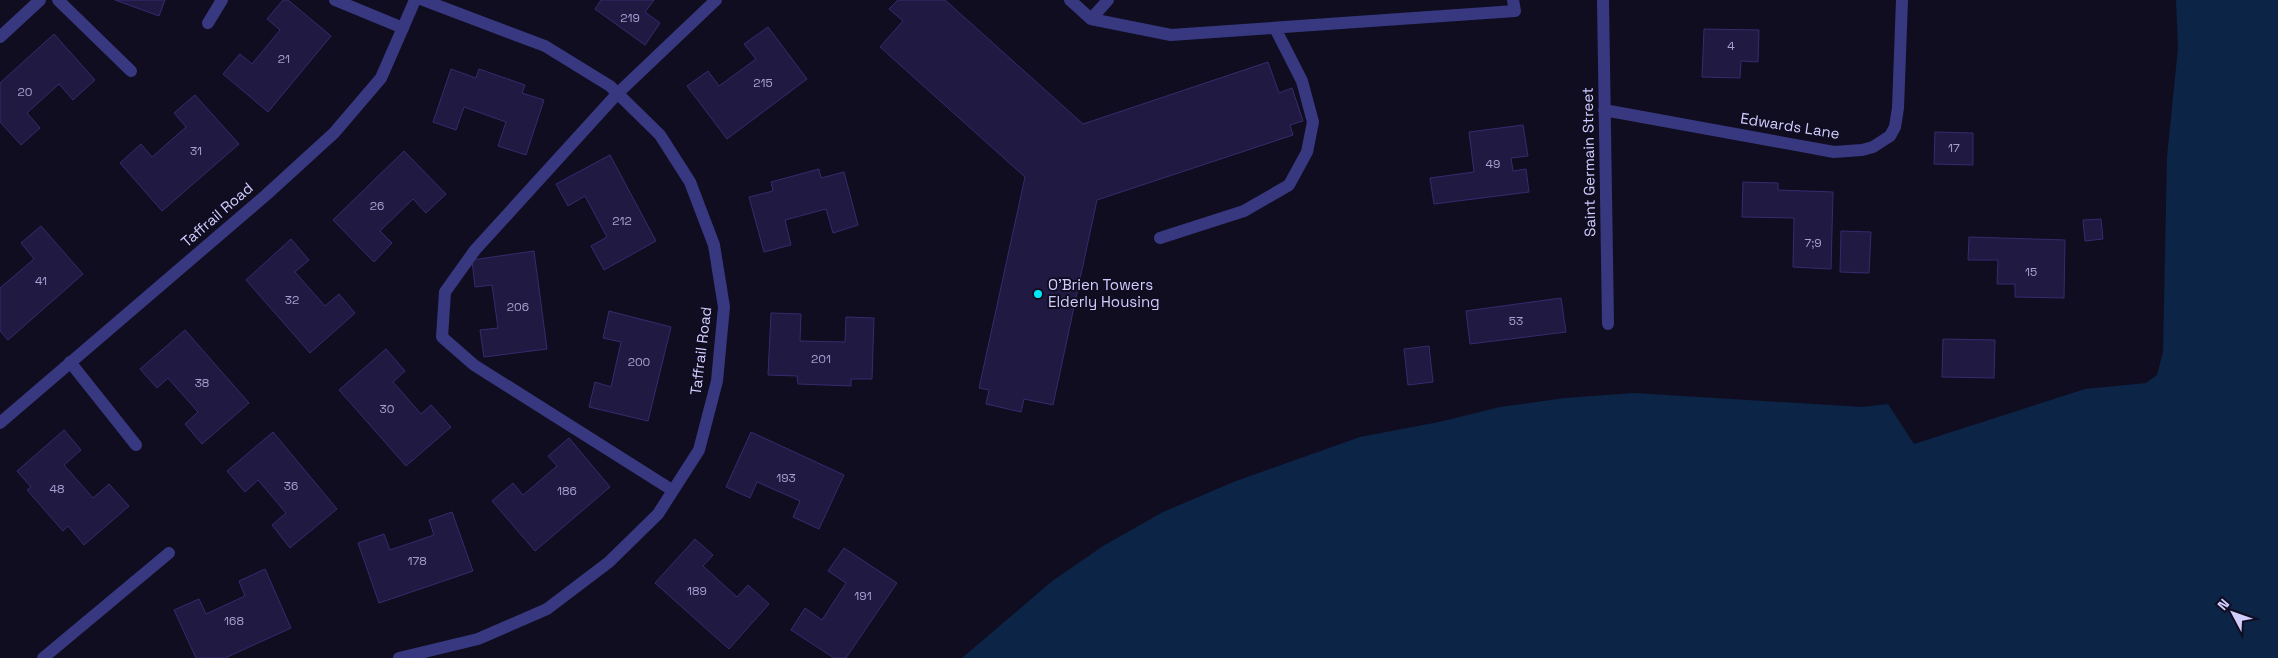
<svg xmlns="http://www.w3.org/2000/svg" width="2278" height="658" viewBox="0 0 2278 658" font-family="'Space Grotesk',sans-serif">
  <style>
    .water { fill: #0c2446 }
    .building { fill: #201942; stroke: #362b6e }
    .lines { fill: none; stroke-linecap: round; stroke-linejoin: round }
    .service { stroke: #383880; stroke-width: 12 }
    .minor { stroke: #383880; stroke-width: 12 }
    .poi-dot { fill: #00e8f8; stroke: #100d21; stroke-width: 2 }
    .labels { text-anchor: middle; stroke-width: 4; stroke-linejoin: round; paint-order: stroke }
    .number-label { font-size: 12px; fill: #a5a0d0 }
    .street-label { font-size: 15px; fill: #d1cdff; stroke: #100d21 }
    .poi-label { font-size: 15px; fill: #d1cdff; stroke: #100d21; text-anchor: start }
  </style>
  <rect width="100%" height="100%" fill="#100d21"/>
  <path class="water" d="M2176 0H2278V658H962L1051 582 1103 546 1163 512 1236 481 1360 437 1439 422 1500 407 1565 398 1634 393 1862 407 1888 404 1914 444 2085 389 2146 383 2157 375 2163 352 2167 157 2178 48Z"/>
  <path class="building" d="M115 0H165L159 16Z
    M283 0H288L331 36 268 112 223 74 240 54 252 64 280 30 267 19Z
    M601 0H654L645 12 660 23 645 45 595 9Z
    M898 0H945L1083 124 1268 62 1279 93 1292 88 1303 121 1290 125 1293 135 1097 200 1053 405 1024 399 1021 412 986 404 989 390 979 388 1025 177 880 47 903 21 889 9Z
    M768 27 807 79 727 139 687 86 708 71 719 86 756 59 744 44Z
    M1704 29 1759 30 1758 62 1741 61 1740 78 1702 77Z
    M54 34 95 80 73 100 59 84 27 113 40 128 21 145 0 122V83Z
    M451 69 476 78 479 69 525 85 522 93 544 100 526 155 498 146 506 122 464 107 456 130 433 122Z
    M195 95 239 144 162 211 120 163 141 144 152 157 186 127 174 113Z
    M1523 125 1528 156 1511 158 1513 171 1526 169 1529 192 1434 204 1430 178 1474 172 1469 132Z
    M1935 132 1973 133V165L1934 164Z
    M404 151 446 194 426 213 413 199 380 231 392 243 374 262 333 220Z
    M610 155 656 241 604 270 591 246 607 237 585 196 568 206 556 184Z
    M819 169 821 178 844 172 858 225 833 233 826 209 785 220 791 245 764 252 749 197 773 191 771 182Z
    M1743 182 1778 183V190L1833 192 1831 269 1793 267 1794 218 1742 217Z
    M2101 219 2103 239 2085 241 2083 220Z
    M41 226 83 274 8 340 0 331V288L34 259 21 243Z
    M1841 231 1871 232 1869 273 1840 272Z
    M1969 237 2065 240 2064 298 2015 297V284H1997L1998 260H1968Z
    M291 239 309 260 295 272 325 306 339 294 355 313 310 353 246 280Z
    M534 251 547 349 484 357 480 330 498 328 492 285 475 287 472 260Z
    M1561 298 1566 332 1470 344 1466 311Z
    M609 311 671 327 648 421 589 407 595 382 611 387 621 342 603 338Z
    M771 313 801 314 800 341 845 342 846 317 874 318 872 379H851V386L798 384 797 376 768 375Z
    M185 330 249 403 202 444 185 424 198 412 168 378 157 388 140 369Z
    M1943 339 1995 340 1994 378 1942 377Z
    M1429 346 1433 382 1408 385 1404 349Z
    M386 349 405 371 393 382 421 414 431 405 451 427 406 466 339 390Z
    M64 430 81 450 64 465 93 498 109 484 129 506 84 545 68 526 63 531 27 490 31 487 17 471Z
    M273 432 337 509 290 548 272 525 286 513 258 480 245 492 227 471Z
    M751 432 844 475 819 529 793 517 800 501 757 482 750 498 726 487Z
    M569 438 610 487 535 551 492 501 513 483 523 495 557 466 548 456Z
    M452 512 473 571 379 603 358 543 384 534 390 550 434 535 429 520Z
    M695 539 713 555 703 566 737 597 748 585 769 604 729 649 655 583Z
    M844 548 897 583 846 658H834L791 630 805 608 822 620 846 583 828 571Z
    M265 569 291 628 225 658H196L174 610 199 599 206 614 245 596 239 581Z"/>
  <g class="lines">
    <path class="service" d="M58 0 131 71
      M335 0 403 28
      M1070 0 1091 19 1171 35 1515 11 1513 0
      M1091 19 1108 0
      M208 23 222 0
      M1160 238 1244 211 1289 185 1307 152 1313 122 1302 81 1275 28
      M70 362 136 445
      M672 490 474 365 442 337 445 292 475 250 617 94 716 0
      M43 658 169 553"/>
    <path class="minor" d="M1603 0 1608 324
      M0 37 40 0
      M1604 110 1834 152 1862 150 1873 147 1890 136 1895 127 1898 108 1902 0
      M0 423 266 195 334 133 381 78 415 0
      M399 658 478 639 547 609 609 562 658 514 699 450 717 381 724 307 714 245 690 182 660 135 610 86 545 46 423 0"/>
  </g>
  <circle class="poi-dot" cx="1038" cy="294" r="5"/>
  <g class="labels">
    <g class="number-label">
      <text x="630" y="22">219</text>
      <text x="1731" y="50">4</text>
      <text x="284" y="63">21</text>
      <text x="763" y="87">215</text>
      <text x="25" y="96">20</text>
      <text x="1954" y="152">17</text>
      <text x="196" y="155">31</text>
      <text x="1493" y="168">49</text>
      <text x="377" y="210">26</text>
      <text x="622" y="225">212</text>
      <text x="1813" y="247">7;9</text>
      <text x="2031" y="276">15</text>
      <text x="41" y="285">41</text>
      <text x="292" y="304">32</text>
      <text x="518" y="311">206</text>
      <text x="1516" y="325">53</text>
      <text x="821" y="363">201</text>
      <text x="639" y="366">200</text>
      <text x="202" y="387">38</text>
      <text x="387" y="413">30</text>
      <text x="786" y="482">193</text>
      <text x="291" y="490">36</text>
      <text x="57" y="493">48</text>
      <text x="567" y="495">186</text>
      <text x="417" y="565">178</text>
      <text x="697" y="595">189</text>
      <text x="863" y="600">191</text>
      <text x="234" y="625">168</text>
    </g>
    <g class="street-label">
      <text transform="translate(1790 126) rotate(9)" y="5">Edwards Lane</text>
      <text transform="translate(1589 162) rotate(-91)" y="5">Saint Germain Street</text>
      <text transform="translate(217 215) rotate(-41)" y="5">Taffrail Road</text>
      <text transform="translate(701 351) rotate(-83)" y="5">Taffrail Road</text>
    </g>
    <g class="poi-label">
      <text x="1048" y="290">O'Brien Towers<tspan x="1048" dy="17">Elderly Housing</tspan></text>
    </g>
  </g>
  <g transform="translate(2233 613) rotate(311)" stroke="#100d21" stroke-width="4" paint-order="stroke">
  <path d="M0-4L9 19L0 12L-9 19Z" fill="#d1cdff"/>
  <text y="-8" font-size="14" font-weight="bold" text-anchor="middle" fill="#d1cdff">N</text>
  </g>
</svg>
